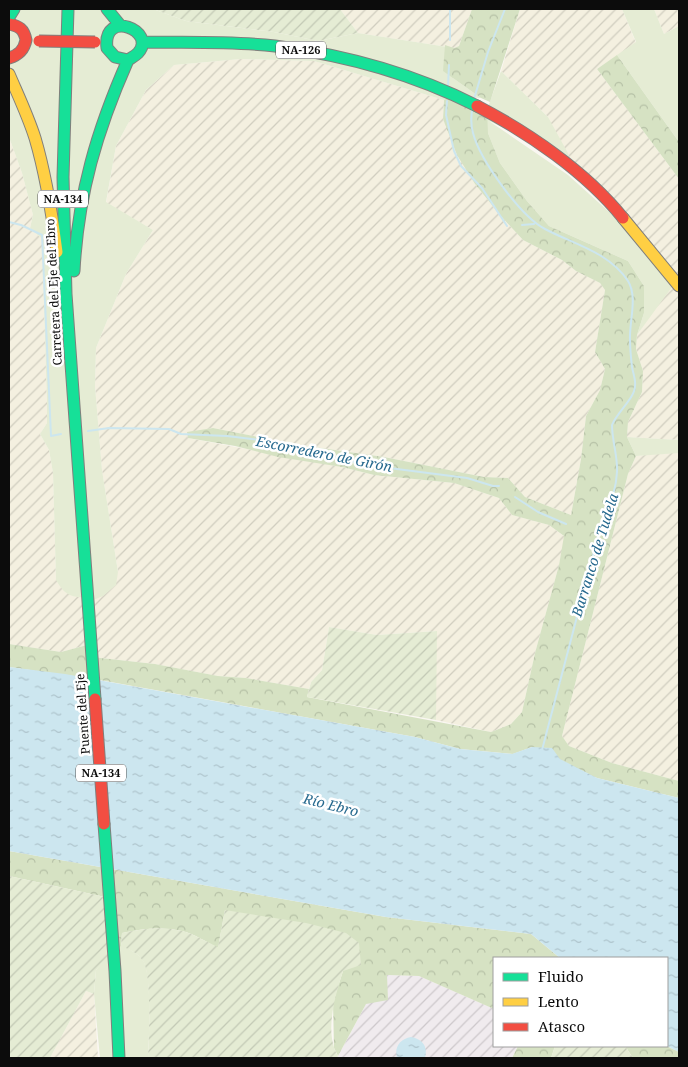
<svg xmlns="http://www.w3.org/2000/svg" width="688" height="1067" viewBox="0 0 688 1067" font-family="'Noto Serif',serif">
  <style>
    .industrial { fill: url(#industrial-furrows) }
    .farmland { fill: url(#farmland-furrows) }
    .grass { fill: #e5ecd4 }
    .forest { fill: url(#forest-crowns) }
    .garden { fill: url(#garden-furrows) }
    .water { fill: url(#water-ripples) }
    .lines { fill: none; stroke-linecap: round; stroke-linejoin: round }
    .stream { stroke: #cce6ef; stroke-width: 2 }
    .fast-casing { stroke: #807f7d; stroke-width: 13 }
    .slow-casing { stroke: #807f7d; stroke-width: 13 }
    .jam-casing { stroke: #807f7d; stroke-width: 13 }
    .fast { stroke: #16e098; stroke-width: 11 }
    .slow { stroke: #ffcf43; stroke-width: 11 }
    .jam { stroke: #f24e42; stroke-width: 11 }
    .jam-bridge-casing { stroke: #807f7d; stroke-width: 13; stroke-linecap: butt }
    .jam-bridge { stroke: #f24e42; stroke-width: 11 }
    .labels { text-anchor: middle; stroke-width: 5; stroke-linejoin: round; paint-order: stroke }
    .shield { fill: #fff; stroke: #555; stroke-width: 1 }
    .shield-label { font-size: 11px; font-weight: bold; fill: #0c0c0c }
    .street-label { font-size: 12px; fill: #0c0c0c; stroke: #fff }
    .water-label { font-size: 14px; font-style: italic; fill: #26698e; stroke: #fff }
  </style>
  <defs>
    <pattern id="industrial-furrows" width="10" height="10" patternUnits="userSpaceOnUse" patternTransform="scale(1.25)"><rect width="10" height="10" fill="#f0ebee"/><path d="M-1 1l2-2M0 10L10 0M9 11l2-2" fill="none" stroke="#cdc8cb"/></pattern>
    <pattern id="farmland-furrows" width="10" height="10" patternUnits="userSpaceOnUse" patternTransform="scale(1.25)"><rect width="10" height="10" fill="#f4f0e0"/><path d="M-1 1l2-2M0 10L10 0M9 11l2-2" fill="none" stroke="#d0cdbf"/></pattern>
    <pattern id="forest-crowns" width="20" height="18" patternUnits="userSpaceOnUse" patternTransform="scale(1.25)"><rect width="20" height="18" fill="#d6e2c3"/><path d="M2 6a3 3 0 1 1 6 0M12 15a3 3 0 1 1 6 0" fill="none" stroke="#b6c1a6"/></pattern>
    <pattern id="garden-furrows" width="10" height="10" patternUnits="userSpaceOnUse" patternTransform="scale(1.25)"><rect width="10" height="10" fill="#e5ecd4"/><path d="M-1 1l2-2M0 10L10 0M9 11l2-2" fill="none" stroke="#c3c9b5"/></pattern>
    <pattern id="water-ripples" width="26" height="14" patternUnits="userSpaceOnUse" patternTransform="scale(1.25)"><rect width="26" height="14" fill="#cce6ef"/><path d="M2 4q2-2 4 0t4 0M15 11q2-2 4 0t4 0" fill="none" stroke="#aec4cc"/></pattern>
  </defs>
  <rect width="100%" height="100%" fill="#faf7f2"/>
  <path class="industrial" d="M386 975 419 976 494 1009V1046H518L512 1058H337L366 1004Z"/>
  <path class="farmland" d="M340 9H472L459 46 454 48 358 33Z
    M520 9H622L636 43 597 69 679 179V440L627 437 628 422 642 392 643 371 636 349 637 335 675 279 631 224 563 167 548 117 501 71Z
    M654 9H679V26L664 34Z
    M241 59 314 61 444 100 443 119 475 184 499 214 523 240 562 260 576 271 600 283 605 290 595 352 605 369 600 390 586 416 581 459 571 515 525 497 508 478 484 477 384 457 293 444 213 428 187 433 188 438 342 467 374 475 454 483 499 498 512 515 549 525 565 537 559 565 535 653 522 712 511 724 491 732 436 720V631L377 635 329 627 322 670 311 682 309 689 246 678 218 676 155 664 92 657 87 645 61 652 9 644V137L22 173 33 215 30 228 42 239 47 403V423L40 434 49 450 53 473 56 580 118 572 102 470 95 386 96 348 126 274 153 230 106 203 116 146 146 90 174 65Z
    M675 452 679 453V781L612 763 569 746 562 736 628 474 636 456Z
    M86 991 94 994 98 1058H50Z"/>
  <path class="grass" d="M9 9H153L186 21 274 32 318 41 358 33 454 48 453 78 481 98 454 96 453 98 444 100 314 61 241 59 174 65 146 90 116 146 106 202 153 230 126 274 96 348 95 386 102 470 118 572 116 585 103 596 86 603 87 597C70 598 64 594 56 580L53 473 49 450 40 434 47 423V403L42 239 30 228 33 215 22 173 9 137Z
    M622 9H654L664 34 679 26V142L617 55 636 42Z
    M501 71 548 117 569 155 563 167 519 135 489 121 568 175 647 246 677 280 637 335 644 313V286L628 261 549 226 527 201 500 163 488 133 484 118Z
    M627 437 679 440V453L636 456Z
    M119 944C127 948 139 953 144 962 152 979 149 1037 148 1058H100L94 994 96 970Z"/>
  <path class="forest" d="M472 9H520L490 102 481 98 443 71 445 45 454 48 459 46Z
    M617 55 679 142V179L597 69Z
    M453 96 487 110 488 133 500 163 527 201 549 226 628 261 644 286V313L637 335 636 349 643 371 642 392 628 422 627 437 636 456 628 474 562 736 569 746 612 763 679 781V798L597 778 532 747 513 754 460 749 415 737 94 679 9 667V644L61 652 87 645 92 657 155 664 218 676 246 678 309 689 307 697 491 732 511 724 522 712 535 653 559 565 564 536 549 525 512 515 499 498 454 483 374 475 342 467 278 457 235 446 188 438 187 432 213 428 293 444 384 457 484 477 508 478 525 497 571 515 581 459 586 416 600 390 605 369 595 352 605 290 600 283 576 271 562 260 523 240 499 214 475 184 457 155 443 119 444 100Z
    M9 851 386 917 531 934 560 958H494V1009L419 976 387 975 388 1000 366 1004 338 1056 334 1048 333 1002 343 971 225 910 218 948C207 942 194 934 182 931 162 926 141 929 122 933L121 946 109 955 105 897 9 876Z
    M518 1046H555L551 1058H512Z
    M625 1046H667L679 1052V1058H633Z"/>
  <path class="garden" d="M153 9H340L358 33 318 41 274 32 186 21Z
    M329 627 377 635 437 631 436 720 307 697 311 682 322 670Z
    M9 876 105 897 112 955 96 970 94 994 86 991 50 1058H9Z
    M225 910 306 923 346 933 359 943 361 965 343 971C335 996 324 1033 338 1056L337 1058H148C149 1039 152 975 143 961 138 953 129 949 121 946L122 933C141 929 162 926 182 931 194 934 206 942 218 947Z
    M555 1046H625L633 1058H551Z"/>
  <path class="water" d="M9 667 65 674 415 737 460 749 512 754 532 747 552 748 560 759 597 778 679 798V1052L667 1046V958H560L531 934 386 917 9 851Z
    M411 1037C423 1039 428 1047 425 1058H397C394 1047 400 1039 411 1037Z"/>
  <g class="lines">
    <path class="stream" d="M450 9V40
      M448 86 449 65
      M474 99 488 52 505 9
      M447 101 446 115 454 151 461 166 482 188 507 226
      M472 111C471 118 471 126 473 133 480 160 521 217 545 229 573 244 609 252 628 281 638 297 629 322 630 340 630 349 631 358 632 367 633 373 636 380 635 386 635 398 617 412 612 425 612 441 618 457 617 472 616 495 606 512 599 533L542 750
      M9 222 21 225 42 235 51 436 61 434
      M522 225 534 224
      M88 431 109 428 169 429 181 434 227 436 268 441 310 454 389 468 467 478 493 486H499
      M515 497 538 512 566 524"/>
    <g class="fast-casing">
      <path id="fast" d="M68 9 63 177 66 294 95 699
        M107 9 120 25
        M9 17 14 9
        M142 42C186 43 231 41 275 46 345 55 414 74 477 106
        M74 271C78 194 97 130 128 60 131 58 135 56 138 53 158 31 102 8 107 48L115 57 128 60
        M104 824 115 971 119 1058"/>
    </g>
    <g class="slow-casing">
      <path id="slow" d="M9 74C18 95 28 116 35 138 46 175 52 214 57 252
        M623 218 679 286"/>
    </g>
    <g class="jam-casing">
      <path id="jam" d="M9 24C19 26 24 29 26 40 24 50 19 55 9 58
        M477 106C529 133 586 172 623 218
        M95 699 104 824"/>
    </g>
    <use href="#fast" class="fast"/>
    <use href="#slow" class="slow"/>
    <use href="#jam" class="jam"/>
    <g class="jam-bridge-casing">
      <path id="jam-bridge" d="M39 41 95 42"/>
    </g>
    <use href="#jam-bridge" class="jam-bridge"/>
  </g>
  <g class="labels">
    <g class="shield">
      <rect x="276" y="41.5" width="50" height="17" rx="4"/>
      <rect x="38" y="190.5" width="50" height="17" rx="4"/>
      <rect x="76" y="764.5" width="50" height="17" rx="4"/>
    </g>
    <g class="shield-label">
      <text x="301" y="54">NA-126</text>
      <text x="63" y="203">NA-134</text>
      <text x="101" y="777">NA-134</text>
    </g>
    <g class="street-label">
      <text transform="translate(54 292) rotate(-93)" y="4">Carretera del Eje del Ebro</text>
      <text transform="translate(83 714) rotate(-94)" y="4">Puente del Eje</text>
    </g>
    <g class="water-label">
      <text transform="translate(324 454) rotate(11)" y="5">Escorredero de Girón</text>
      <text transform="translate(595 555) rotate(-73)" y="5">Barranco de Tudela</text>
      <text transform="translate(331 805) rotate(14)" y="5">Río Ebro</text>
    </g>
  </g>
  <rect width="688" height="1067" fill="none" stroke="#0c0c0c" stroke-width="20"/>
  <rect x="493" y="957" width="175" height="90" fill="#ffffff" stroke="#9e9e9e"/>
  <rect x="503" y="973" width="25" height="8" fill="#16e098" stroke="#9e9e9e"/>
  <text x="538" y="982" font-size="15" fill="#0c0c0c">Fluido</text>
  <rect x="503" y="998" width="25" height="8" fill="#ffcf43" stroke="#9e9e9e"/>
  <text x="538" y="1007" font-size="15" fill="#0c0c0c">Lento</text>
  <rect x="503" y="1023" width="25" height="8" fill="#f24e42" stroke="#9e9e9e"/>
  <text x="538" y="1032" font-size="15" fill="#0c0c0c">Atasco</text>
</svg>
